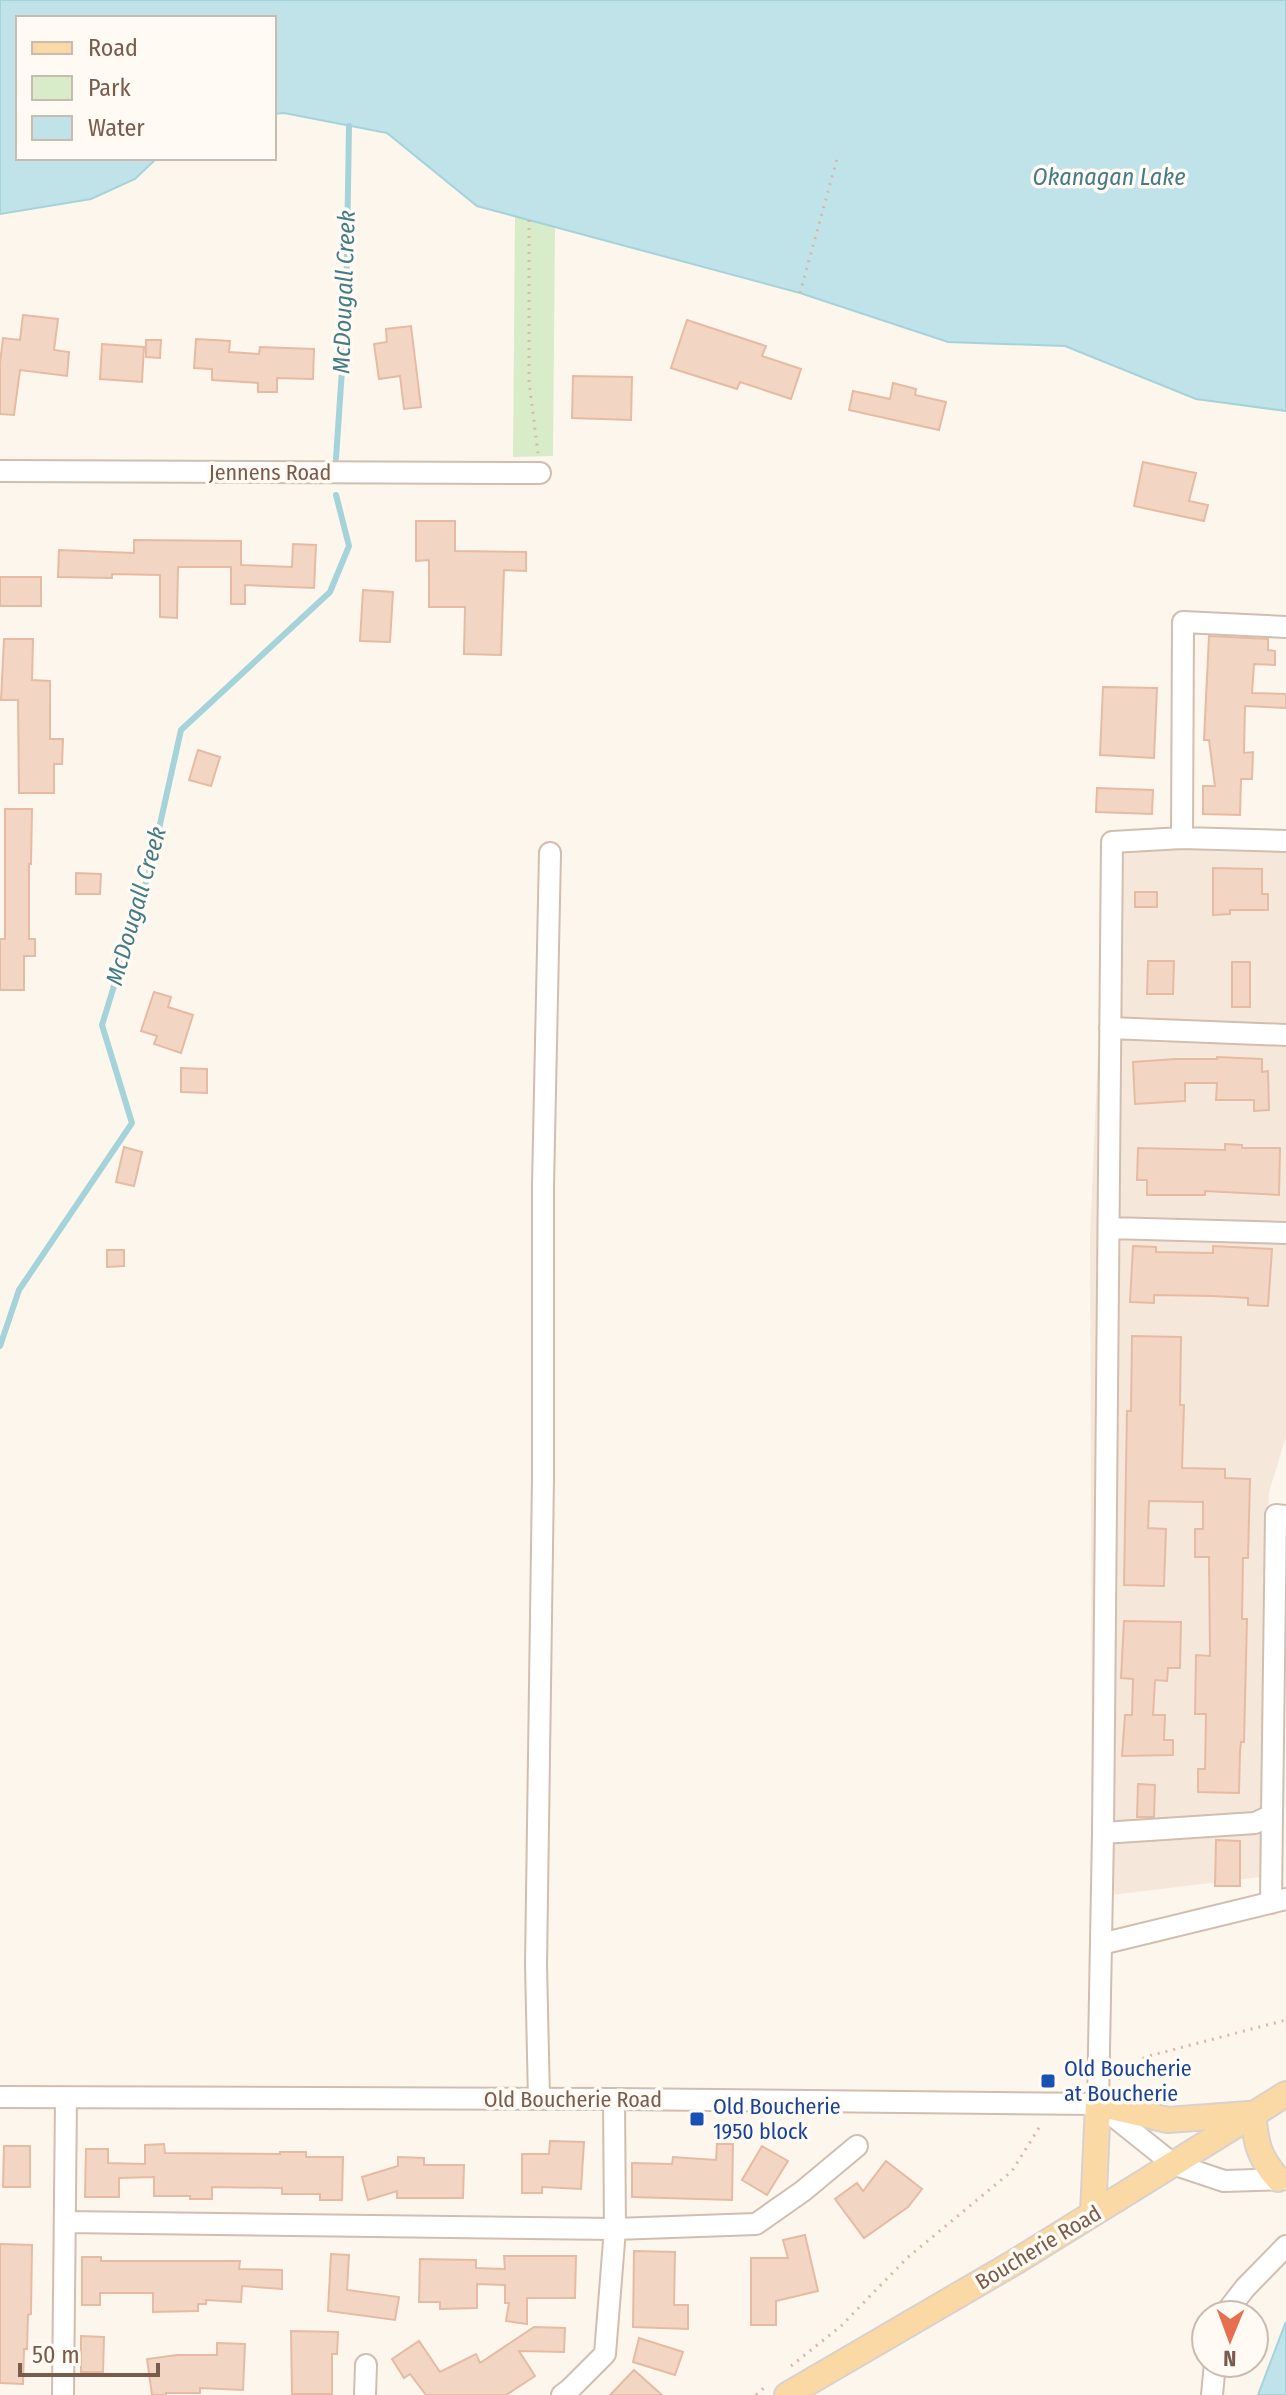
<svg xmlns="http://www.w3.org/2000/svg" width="1286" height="2395" viewBox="0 0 1286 2395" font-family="'Fira Sans Condensed',sans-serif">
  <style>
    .residential { fill: #f5e8da }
    .green { fill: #d8ecc9 }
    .water { fill: #bfe3e8; stroke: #a5d3da; stroke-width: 2 }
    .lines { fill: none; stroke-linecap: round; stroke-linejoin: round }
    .stream { stroke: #a5d3da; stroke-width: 6 }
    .building { fill: #f3d5c3; stroke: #e6bba3; stroke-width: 2 }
    .minor-casing { stroke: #d1beb0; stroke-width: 24 }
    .major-casing { stroke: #dad1cd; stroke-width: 28 }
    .path { stroke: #d9b8a5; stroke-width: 3; stroke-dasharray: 2 6; stroke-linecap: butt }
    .minor { stroke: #fff; stroke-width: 20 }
    .major { stroke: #fbd9a5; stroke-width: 24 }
    .transit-dot { fill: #1a4fb4; stroke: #fffaf3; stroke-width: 3 }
    .labels { text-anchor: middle; stroke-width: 7; stroke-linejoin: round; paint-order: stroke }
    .street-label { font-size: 22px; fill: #7a5c4d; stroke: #fffaf3 }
    .transit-label { font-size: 22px; fill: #164399; stroke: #fffaf3; text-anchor: start }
    .water-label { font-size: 24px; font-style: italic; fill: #437c86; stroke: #fffaf3 }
  </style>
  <rect width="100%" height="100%" fill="#fdf6ec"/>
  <path class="residential" d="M1102 844H1286V1437L1269 1492 1260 1877 1095 1897 1092 1835 1090 1236 1099 1030Z"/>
  <path class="green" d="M515 216 555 227 553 456 513 457Z"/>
  <path class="water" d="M0 0H1286V411L1196 399 1065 346 948 342 800 293 477 206 387 133 284 113 274 114V18H18V158H157L135 179 91 199 0 214Z
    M1286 2322V2395H1258L1285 2324Z"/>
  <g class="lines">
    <path class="stream" d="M336 458 346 311 349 126
      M0 1346 19 1290 132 1123 102 1025 150 869 181 730 330 592 349 546 336 495"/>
  </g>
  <path class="building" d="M23 315 58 319 54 350 69 352 67 376 20 370 14 415 0 414V363L3 338 20 340Z
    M687 320 766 346 762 356 801 369 791 399 740 382 737 389 671 368Z
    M411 326 421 407 404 409 400 376 379 379 374 344 387 342 386 329Z
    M196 339 230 341 229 352 259 354 260 347 314 349 313 379 277 378V392H258V383L212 380V369L194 368Z
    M146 340H161L160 358 146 357Z
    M102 344 144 347 142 382 100 379Z
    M573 376 632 377 631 420 572 418Z
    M893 383 916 389 915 395 946 402 939 430 849 410 853 391 890 399Z
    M1143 462 1196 473 1189 501 1208 505 1204 521 1134 506Z
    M416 521H455V551L526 552V571L504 570 501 655 464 654 465 607H429V560L416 561Z
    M134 540 241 541V565L292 567 293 544 316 545 314 588 245 585V604H231V567H178L177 618 160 617V575L112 574V578L58 577 59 550 134 553Z
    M0 577H41V606H0Z
    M363 590 393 592 390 642 360 641Z
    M1209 636 1268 639V650L1275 651V665L1254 664 1252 693 1286 694V708L1245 706 1244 753 1253 752 1252 779H1241L1240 815 1203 814V786H1215L1209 740H1204Z
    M4 639H33L32 680 50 681V739H63L62 764H54V793H19L18 700H1Z
    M1103 687 1157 688 1154 758 1100 755Z
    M198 750 220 757 211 786 189 780Z
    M1097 788 1153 790 1152 814 1096 812Z
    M5 809H32L31 864H29V939H35V956H24V990H0V939H5Z
    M1213 868 1262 869V894H1268V910H1230V914L1213 915Z
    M76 873 101 874 100 894H76Z
    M1135 892H1157V907H1135Z
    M1148 961H1174L1173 994H1147Z
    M1232 962H1250V1007H1232Z
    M154 992 171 997 168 1007 193 1015 181 1053 154 1044 157 1036 141 1031Z
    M1217 1057 1262 1059V1072L1268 1071 1269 1110 1254 1111V1100H1216L1217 1083H1185V1101L1135 1104 1133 1062 1176 1059H1217Z
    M181 1068 207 1069V1093L181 1092Z
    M1225 1144 1242 1145V1148H1280L1279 1195 1205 1191V1195H1147V1180H1137L1138 1148 1225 1150Z
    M124 1147 142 1152 134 1186 116 1182Z
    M1133 1246 1156 1247V1252L1213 1253V1246L1272 1249 1268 1306 1248 1305V1298L1212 1296 1154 1295V1303L1130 1302Z
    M107 1250H124V1266L107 1267Z
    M1132 1336 1181 1337 1180 1405H1184L1182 1468 1225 1469V1478L1250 1479 1248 1558H1243L1242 1619H1247L1244 1742H1241L1240 1752 1239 1793 1198 1792V1769H1205L1206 1714H1195L1196 1655 1210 1656 1209 1557H1195V1529H1203V1502L1149 1501 1148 1528 1166 1529 1164 1586 1124 1585 1127 1411H1131Z
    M1124 1621 1181 1622 1180 1668H1168L1167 1681 1155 1680 1153 1715H1165L1164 1740H1173V1755L1122 1756 1125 1715H1132L1133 1679 1121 1678Z
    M1138 1784 1155 1785 1154 1817H1137Z
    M1216 1840 1240 1841V1886H1215Z
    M550 2141 584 2142 581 2189 542 2187V2193H522V2154H549Z
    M164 2144 165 2153 280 2154V2152H306V2157H343L342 2200H320V2194H282V2188L212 2187V2199H190V2196H154V2177L119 2178V2197H85L86 2149H108V2163L145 2164V2145Z
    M717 2144H733L732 2200 632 2197V2163L672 2164 673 2157 716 2160Z
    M4 2146H30V2187H3Z
    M762 2146 788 2161 767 2195 742 2180Z
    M398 2157 424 2158V2165H464L463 2198H397V2191L368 2200 362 2177 398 2166Z
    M886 2161 922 2189 908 2207 864 2238 835 2199 857 2183 863 2191Z
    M805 2235 818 2291 776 2301V2325H751V2258H788L783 2240Z
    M0 2244 32 2245 31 2314 28 2315 27 2349H24L23 2384 0 2383Z
    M634 2251 675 2252 674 2305H688V2329L633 2327Z
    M331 2254 349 2255 347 2290 399 2297 395 2320 328 2311Z
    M504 2256H576L575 2298H527V2324L506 2321 509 2303H505V2285L477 2284V2308L440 2309V2302H419L420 2259 476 2260V2268L505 2269Z
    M82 2257H101V2261H240L239 2269 282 2270V2289L242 2286 241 2302 206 2300V2304H198V2311L153 2312V2293H100V2305H82Z
    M534 2327 565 2328 564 2352 519 2351 535 2376 506 2395H426L410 2374 404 2378 392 2359 419 2341 440 2372 476 2354 480 2363Z
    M291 2331 338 2332 337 2354H332V2394H292Z
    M81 2336 104 2337 103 2372H81Z
    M639 2338 683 2352 675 2375 633 2362Z
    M217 2343 245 2344 243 2390 200 2388V2393H166V2395H152L147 2359 177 2355H217Z
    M634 2370 662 2395H610Z"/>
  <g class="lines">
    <g class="minor-casing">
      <path id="minor" d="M0 471 540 473
        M1182 838 1183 622 1286 627
        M1110 1028 1286 1035
        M1109 1228 1286 1233
        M1103 1833 1255 1823 1272 1815 1276 1515 1286 1516
        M1271 1903 1272 1815
        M1101 1944 1286 1899
        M0 2097 614 2099 1098 2104 1173 2164 1224 2181 1286 2179
        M539 2099 536 1965 543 1477V1186L550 853
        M1098 2104 1103 1833 1112 842 1182 838 1286 841
        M66 2222 615 2229 756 2224 803 2191 857 2146
        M1224 2315 1245 2288 1286 2246
        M63 2395 66 2098
        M365 2395 366 2365
        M562 2395 570 2389 605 2354 615 2229 614 2099
        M1212 2395 1215 2363"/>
    </g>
    <g class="major-casing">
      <path id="major" d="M1253 2114C1256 2143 1258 2156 1278 2179
        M1093 2213 1098 2104 1168 2120 1249 2114
        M787 2395 1015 2262 1286 2094"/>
    </g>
    <path class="path" d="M529 220V382L538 453
      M800 293 837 159
      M1118 2079 1145 2057 1286 2020
      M791 2366 841 2326 907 2258 1012 2171 1042 2123
      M756 2395 766 2386"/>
    <use href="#minor" class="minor"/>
    <use href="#major" class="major"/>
  </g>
  <g class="transit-dot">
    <rect x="1040" y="2073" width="16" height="16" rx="4"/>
    <rect x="689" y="2111" width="16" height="16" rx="4"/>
  </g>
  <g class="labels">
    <g class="street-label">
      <text x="270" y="480">Jennens Road</text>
      <text x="573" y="2107">Old Boucherie Road</text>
      <text transform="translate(1038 2247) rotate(-31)" y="8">Boucherie Road</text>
    </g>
    <g class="transit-label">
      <text x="1064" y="2076">Old Boucherie<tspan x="1064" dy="25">at Boucherie</tspan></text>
      <text x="713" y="2114">Old Boucherie<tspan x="713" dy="25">1950 block</tspan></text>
    </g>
    <g class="water-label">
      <text x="1109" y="185">Okanagan Lake</text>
      <text transform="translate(344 292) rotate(-88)" y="8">McDougall Creek</text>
      <text transform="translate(136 906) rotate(-74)" y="8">McDougall Creek</text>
    </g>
  </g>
  <rect x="16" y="16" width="260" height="144" fill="#fffaf3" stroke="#cabbb1" stroke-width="2"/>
  <rect x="32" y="42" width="40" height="12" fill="#fbd9a5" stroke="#cabbb1" stroke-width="2"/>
  <text x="88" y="56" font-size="24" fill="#7a5c4d">Road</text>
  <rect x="32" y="76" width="40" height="24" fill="#d8ecc9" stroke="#cabbb1" stroke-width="2"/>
  <text x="88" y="96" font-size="24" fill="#7a5c4d">Park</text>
  <rect x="32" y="116" width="40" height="24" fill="#bfe3e8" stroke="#cabbb1" stroke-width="2"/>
  <text x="88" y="136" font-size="24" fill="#7a5c4d">Water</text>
  <g transform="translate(1230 2339) rotate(181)"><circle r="38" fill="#fffaf3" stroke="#cabbb1" stroke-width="2"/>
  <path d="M0-6L14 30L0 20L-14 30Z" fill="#e76f51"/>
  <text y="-12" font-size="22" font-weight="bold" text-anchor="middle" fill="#7a5c4d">N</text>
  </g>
  <path d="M20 2363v12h138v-12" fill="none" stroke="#7a5c4d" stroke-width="4"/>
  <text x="32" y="2363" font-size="24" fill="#7a5c4d" stroke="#fffaf3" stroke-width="6" paint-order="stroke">50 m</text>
</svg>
